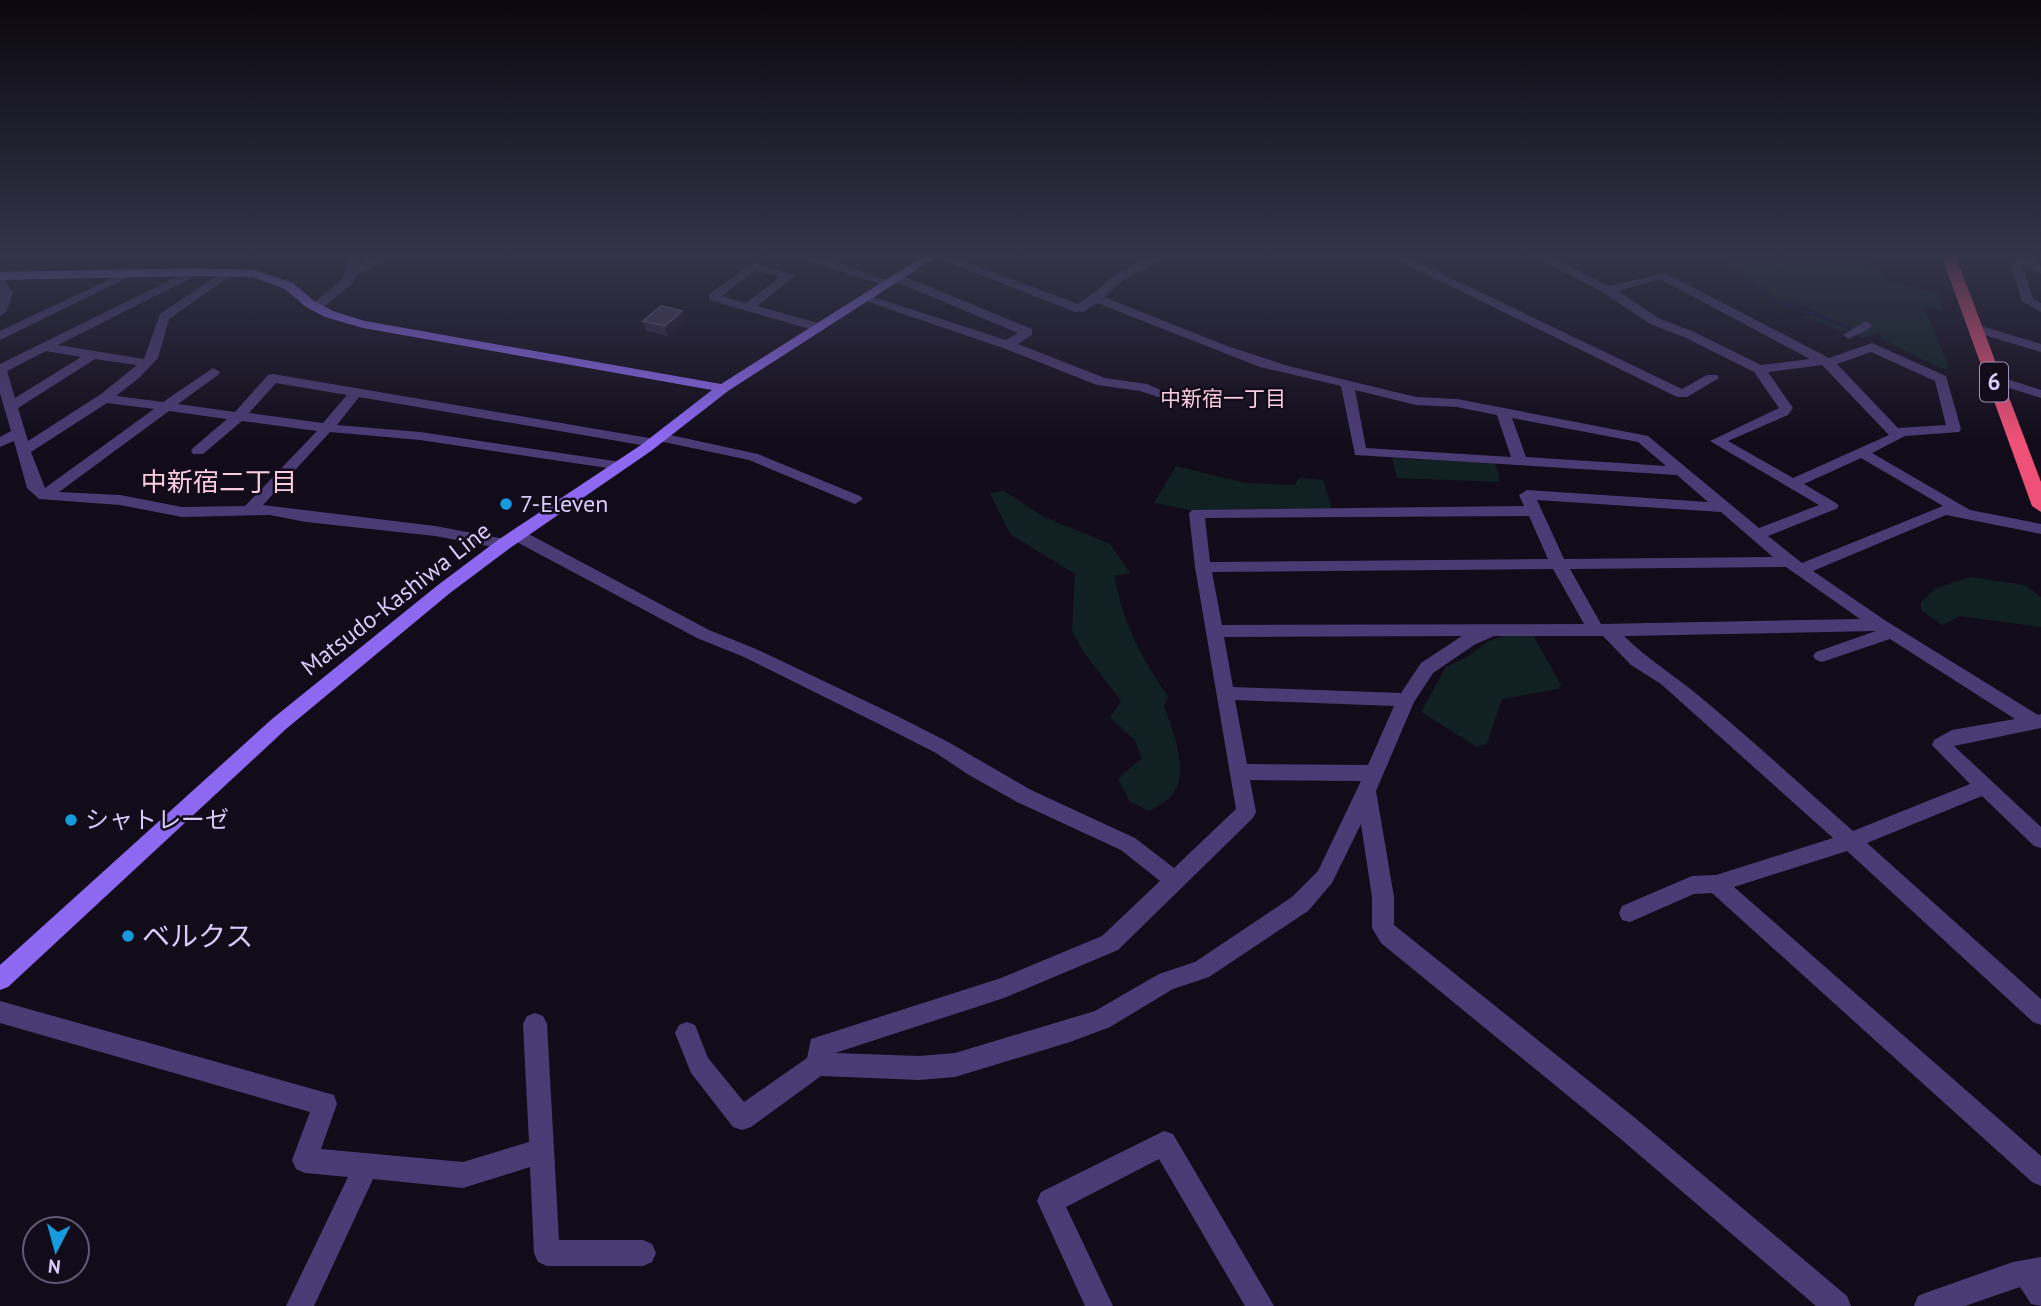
<svg xmlns="http://www.w3.org/2000/svg" width="2041" height="1306" viewBox="0 0 2041 1306" font-family="'PT Sans','Noto Sans JP',sans-serif">
  <style>
    .green { fill: #102023 }
    .water { fill: #0c1133 }
    .lines { fill: none; stroke-linecap: round; stroke-linejoin: round }
    .street { fill: #4b3b75; fill-rule: evenodd }
    .secondary { fill: #8d69f2; fill-rule: evenodd }
    .highway { fill: #ef5077; fill-rule: evenodd }
    .wall { fill: #352647 }
    .shaded-wall { fill: #1f142d }
    .building { fill: #46385a; stroke: #5e4f73; stroke-width: 2 }
    .poi-dot { fill: #149add; stroke: #120c1a; stroke-width: 2.5 }
    .labels { text-anchor: middle; stroke-width: 5; stroke-linejoin: round; paint-order: stroke }
    .far-neighbourhood-label { font-size: 21px; fill: #faccdf; stroke: #120c1a }
    .shield { fill: #120c1a; stroke: #9f91b7; stroke-width: 2 }
    .shield-label { font-size: 23px; font-weight: bold; fill: #dbcafa }
    .poi-label { font-size: 24px; fill: #dbcafa; stroke: #120c1a; text-anchor: start }
    .street-label { font-size: 24px; fill: #dbcafa; stroke: #120c1a }
    .neighbourhood-label { font-size: 26px; fill: #faccdf; stroke: #120c1a }
    .near-poi-label { font-size: 28px; fill: #dbcafa; stroke: #120c1a; text-anchor: start }
  </style>
  <rect width="100%" height="100%" fill="#120c1a"/>
  <path class="green" d="M1721 257H1925V259L1867 261 1890 282 1939 293 1943 310 1924 307 1950 370 1936 366 1882 339 1879 333 1862 338 1804 317 1819 312 1771 295Z
    M1392 458 1495 463 1500 482 1397 478Z
    M1176 466 1245 483 1295 485 1299 478 1323 480 1332 509 1196 511 1154 503Z
    M1004 491 1042 516 1110 544 1130 573 1115 576C1121 620 1142 660 1168 696L1164 707C1173 730 1190 773 1172 795 1167 802 1156 807 1149 811L1130 802 1118 779 1142 758 1134 739 1110 718 1121 701 1083 651 1072 631 1075 574 1010 534 990 493Z
    M1971 577 2025 585 2041 597V627L1960 616 1942 625 1921 610V602L1936 588Z
    M1510 634 1533 635 1561 685 1558 689 1502 699 1487 744 1477 747 1421 712 1446 667 1469 656 1488 641Z"/>
  <path class="water" d="M1716 257H1723L1770 295 1854 328 1851 330 1771 300Z"/>
  <g class="lines">
    <path class="street" d="M349 257H361L359 265 374 257H389L356 276 353 283 320 310H312V304L343 279Z
      M797 257 825 260 842 257 836 263 893 282 883 285Z
      M935 257H952L1078 304C1105 287 1127 257 1162 257L1161 260 1124 279 1104 297 1227 346 1288 366 1416 397 1457 399 1648 436 1759 528 1819 505 1710 441 1779 408 1754 372 1684 337 1650 324 1604 293 1535 257H1551L1609 286 1665 273 1829 358 1872 343 1946 376 1961 429 1959 432 1905 436 1872 453 1970 510 2041 524V534L1946 515 1813 571 1886 621 2038 715 2041 714V728L1954 746 2041 827V848L2034 846 1982 796 1867 843 2041 999V1025L2033 1022 1847 851 1734 887 2041 1156V1186L2032 1182 1712 893 1694 894 1630 922 1622 920 1619 913 1622 906 1692 876 1716 875 1833 838 1661 684 1631 665 1603 636H1494L1474 645 1433 673 1414 702 1376 791 1394 897V925L1634 1117 1847 1296 1851 1306H1816L1616 1135 1381 943 1372 928V897L1361 824 1332 883 1308 911 1209 977 1173 989 1110 1027 1070 1042 955 1077 919 1080 821 1076 751 1127 742 1130 733 1127 691 1073 675 1033 679 1025 687 1022 695 1025 708 1058 744 1102 807 1058 811 1039 1001 978 1102 936 1160 881 1121 850 1017 802 969 775 936 753 883 726 744 657 697 638 511 539 509 535 511 531H523L709 630 756 649 897 716 950 743 1031 790 1135 838 1174 868 1236 809 1195 567 1189 513 1192 510 1524 506 1519 495 1527 490 1708 502 1677 475 1355 455 1341 386 1260 367 1097 303 1083 312H1075ZM1660 279 1810 359 1761 365 1692 331 1658 318 1618 291ZM1871 352 1935 381 1946 425 1898 428 1837 364ZM1822 365 1889 435 1793 478 1728 441 1788 415 1793 408 1768 372ZM1355 390 1416 405 1457 407 1497 415 1511 457 1366 448ZM1512 418 1638 442 1666 466 1526 457ZM1861 458 1943 506 1802 563 1768 536 1836 509 1839 506 1836 503 1804 484ZM1537 500 1721 512 1773 557 1564 559ZM1529 516 1548 559 1210 562 1205 518ZM1786 567 1860 619 1601 624 1570 569ZM1553 569 1584 624 1222 625 1212 572ZM1876 631 1816 652 1813 656 1816 660 1822 662 1890 639 2015 719 1952 730 1934 740 1932 745 1970 784 1853 831C1802 786 1752 740 1699 696 1674 675 1647 659 1624 636ZM1224 637 1462 636 1421 663 1401 693 1233 687ZM1235 700 1394 706 1368 765 1247 764ZM1250 780 1361 781 1318 871 1292 897 1195 962 1159 974 1095 1011 955 1053 919 1056 835 1053 1004 998 1118 950 1253 818 1256 812Z
      M1391 257H1407L1682 389 1707 375H1717L1719 378 1687 397H1677Z
      M2008 257H2027L2041 265V274L2022 264 2033 299 2041 303V312L2022 301Z
      M753 263 795 276 757 306 821 324V330H813L709 300V294ZM755 270 780 277 746 303 722 296Z
      M195 268 201 272 199 274 58 345 144 359 160 314 229 268 233 270V274L169 319 158 358 140 377 116 396 163 402 213 368 220 372 218 375 178 404 235 412 268 375 273 374 655 439 656 434 661 433 758 454 860 496 863 499 855 504 850 502 749 460 659 441 658 446 653 447 359 397 337 425 420 432 621 462 628 466 621 470 420 440 330 432 263 505 435 526 510 540 512 544 504 549 435 536 306 522 270 515 182 517 120 505 39 499 27 488 14 441 0 447V437L11 431 0 393V364ZM46 351 81 357 15 398 7 371ZM95 359 137 365 101 394 28 441 18 408ZM276 383 347 395 323 423 249 413ZM107 403 154 409 45 488 31 452ZM169 411 227 419 193 448 191 451 193 454H203L242 421 317 431 245 506 182 507 120 495 59 492Z
      M125 272 135 274 0 340V331Z
      M896 273 1032 329V335L1018 344 1105 378 1147 384 1174 396 1167 400 1140 391 1097 385 1003 348 857 298 867 295 1006 340 1018 333 892 280 890 277Z
      M0 278 4 279 13 293 6 312 0 316Z
      M1866 321 1872 325 1870 328 1849 339 1843 335Z
      M1975 324 2041 344V352L1971 331 1969 328Z
      M1992 374 2041 390V398L1987 381 1985 378Z
      M0 1001 334 1095 337 1104 321 1149 463 1162 529 1142 523 1024 527 1016 535 1013 543 1016 547 1024 559 1240H643L652 1244 656 1253 652 1262 643 1266H547L538 1262 534 1253 530 1167 463 1188 373 1179 314 1306H286L348 1177 305 1173 296 1169 292 1160 310 1112 0 1023Z
      M1164 1131 1173 1134 1274 1306H1245L1159 1159 1066 1207 1113 1306H1085L1037 1201 1041 1192Z
      M2041 1257V1306L2031 1304 2020 1287 1965 1306H1914L1918 1296 1928 1292 2013 1262Z"/>
    <path class="secondary" d="M922 257H936L728 391 651 451 510 548 450 593 286 729 8 987 0 990V965L272 719 438 585 498 540 641 445 712 390 363 328 325 317 306 307 285 289 253 277 195 276 0 280V272L195 268 254 270 293 283 314 301 333 311 365 321 721 384Z"/>
    <path class="highway" d="M1942 257H1956L2041 482V512L2032 506Z"/>
  </g>
  <path class="wall" d="M682 311 685 321 667 336 646 331 643 321Z"/>
  <path class="shaded-wall" d="M682 311 685 321 667 336 665 326Z"/>
  <path class="building" d="M661 306 682 311 665 326 643 321Z"/>
  <linearGradient id="sky" x2="0" y2="1"><stop stop-color="#0a070e"/><stop offset="0.58" stop-color="#333449"/><stop offset="1" stop-color="#333449" stop-opacity="0"/></linearGradient>
  <rect width="2041" height="440" fill="url(#sky)"/>
  <g class="poi-dot">
    <circle cx="506" cy="504" r="7"/>
    <circle cx="71" cy="820" r="7"/>
    <circle cx="128" cy="936" r="7"/>
  </g>
  <g class="labels">
    <g class="far-neighbourhood-label">
      <text x="1223" y="406">中新宿一丁目</text>
    </g>
    <rect class="shield" x="1980" y="362.5" width="28" height="39" rx="5"/>
    <g class="shield-label">
      <text x="1994" y="390">6</text>
    </g>
    <g class="poi-label">
      <text x="520" y="512">7-Eleven</text>
      <text x="85" y="828">シャトレーゼ</text>
    </g>
    <g class="street-label">
      <text transform="translate(396 599) rotate(-38)" y="8">Matsudo-Kashiwa Line</text>
    </g>
    <g class="neighbourhood-label">
      <text x="219" y="491">中新宿二丁目</text>
    </g>
    <g class="near-poi-label">
      <text x="142" y="946">ベルクス</text>
    </g>
  </g>
  <g transform="translate(56 1250) rotate(186)"><circle r="33" fill="#120c1a" stroke="#625874" stroke-width="2"/>
  <path d="M0-5L12 26L0 18L-12 26Z" fill="#149add"/>
  <text y="-10" font-size="19" font-weight="bold" text-anchor="middle" fill="#dbcafa">N</text>
  </g>
</svg>
